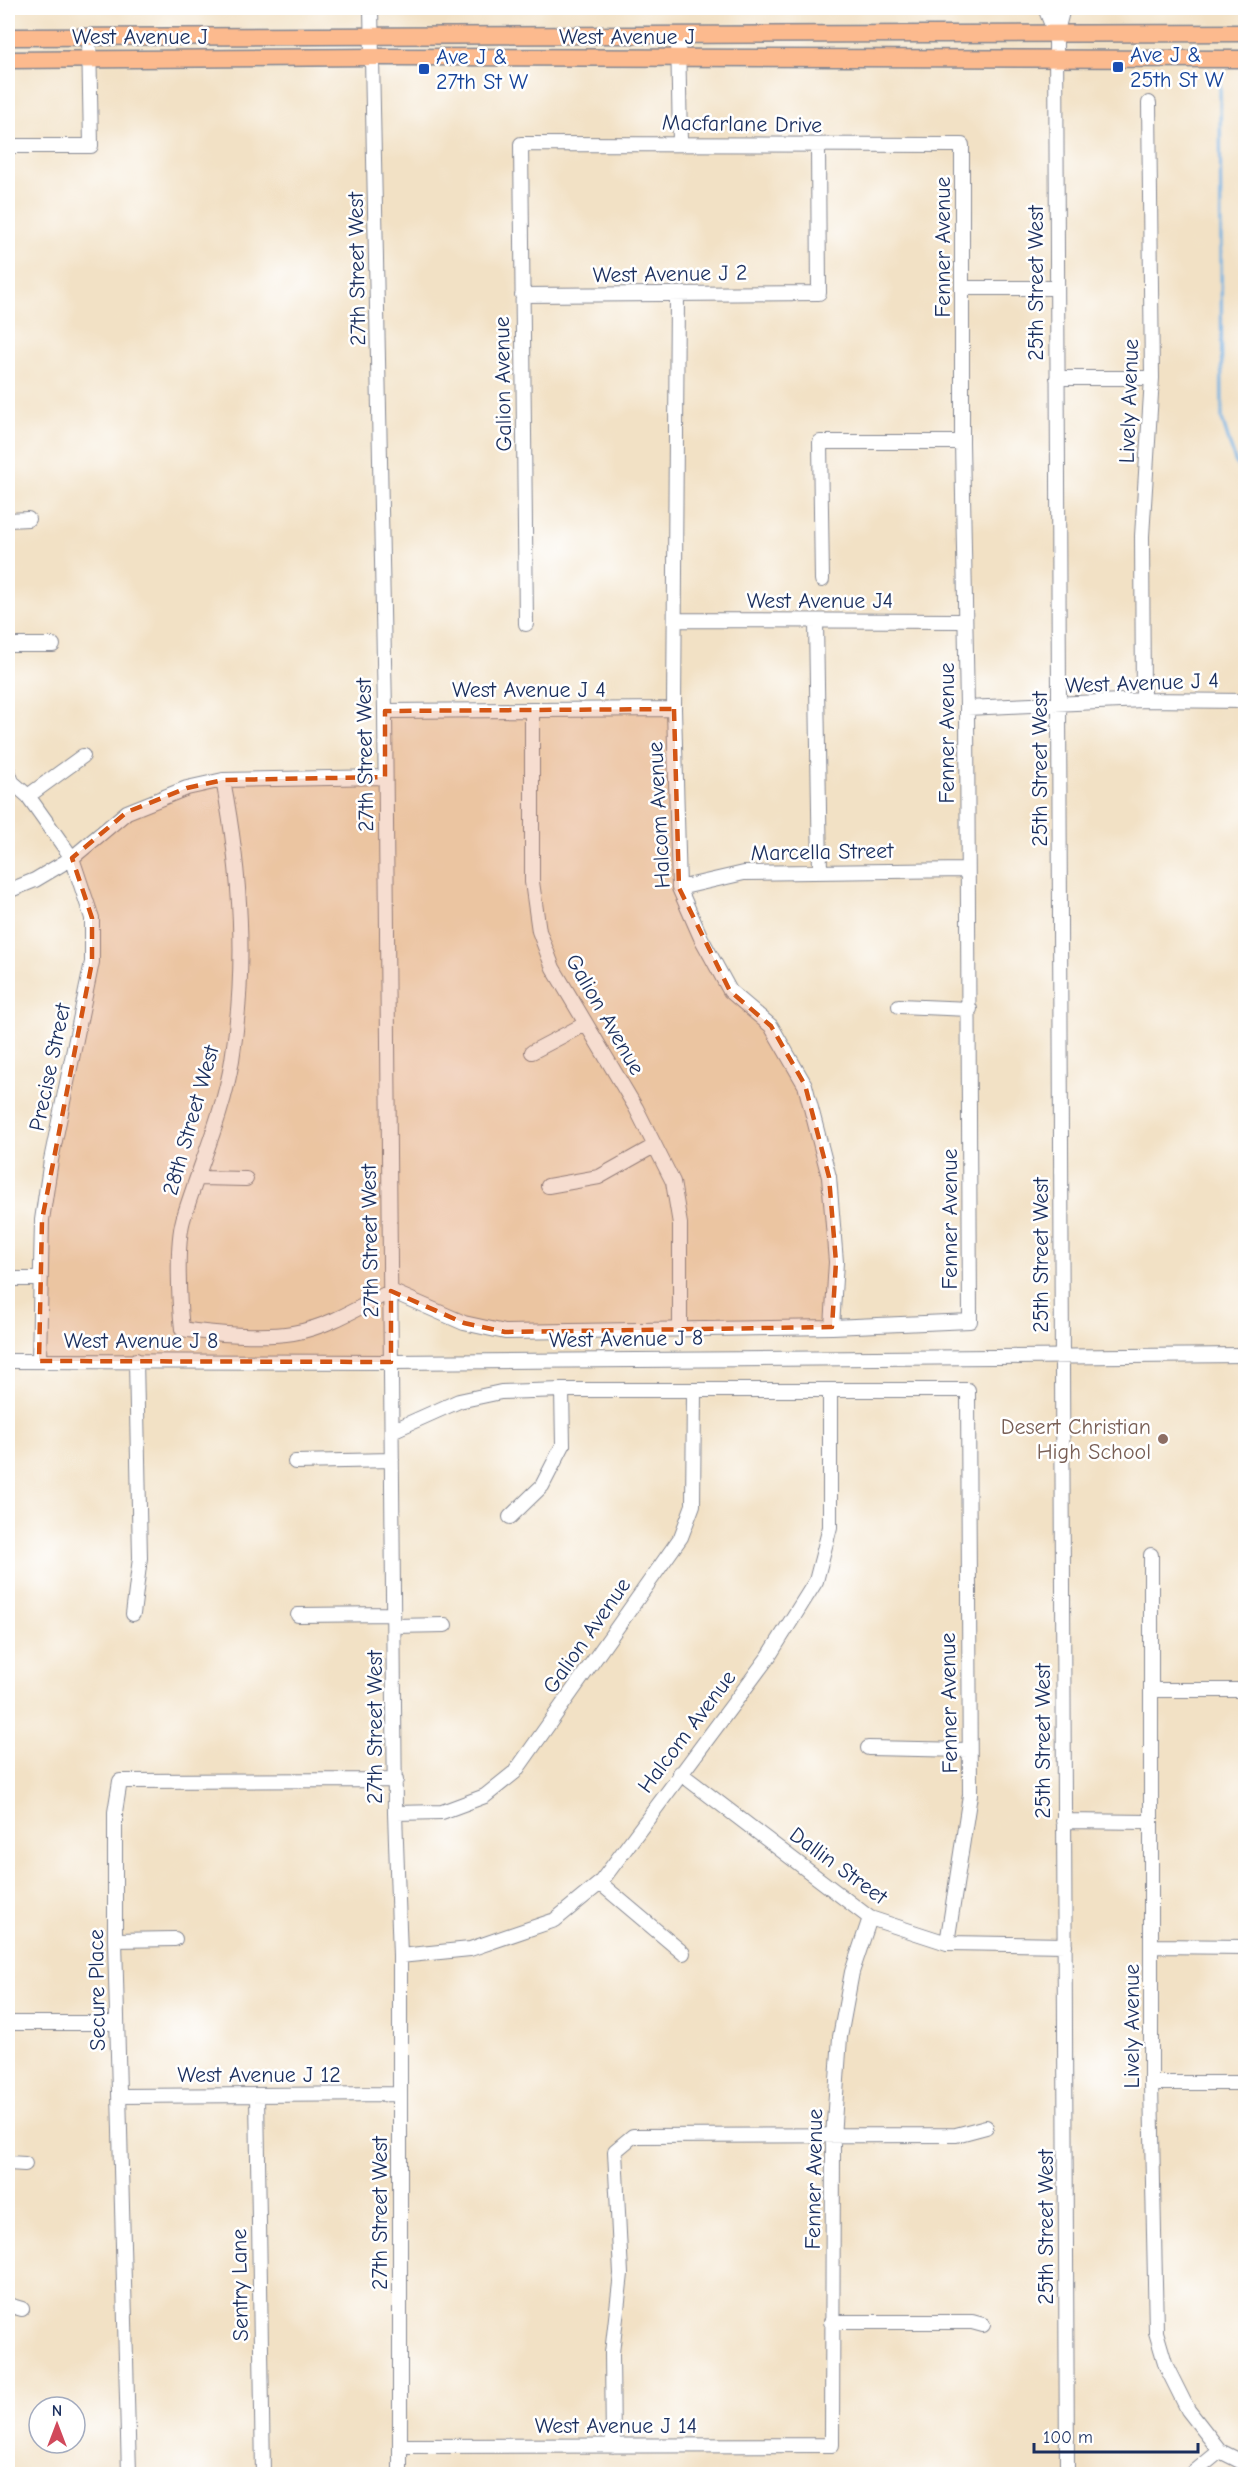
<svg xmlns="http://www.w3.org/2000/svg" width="1253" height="2482" viewBox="0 0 1253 2482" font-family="'Comic Neue',sans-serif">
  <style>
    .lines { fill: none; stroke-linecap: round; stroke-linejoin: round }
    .stream { stroke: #6eafe2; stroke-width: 3 }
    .minor-casing { stroke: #868892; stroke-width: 16 }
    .major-casing { stroke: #868892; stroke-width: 19 }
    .minor { stroke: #fff; stroke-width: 14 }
    .major { stroke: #fcba8e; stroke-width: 16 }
    .marked { fill: #d45514; fill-opacity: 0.2; stroke: #d45514; stroke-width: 4.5; stroke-dasharray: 12 8; stroke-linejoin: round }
    .transit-dot { fill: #1a4fb4; stroke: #fff; stroke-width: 2 }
    .education-dot { fill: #8d6e63; stroke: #fff; stroke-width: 2 }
    .labels { text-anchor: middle; stroke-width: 5; stroke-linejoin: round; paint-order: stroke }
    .street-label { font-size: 22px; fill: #1b2f5e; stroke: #fff }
    .transit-label { font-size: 22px; fill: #164399; stroke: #fff; text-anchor: start }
    .education-label { font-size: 22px; fill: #785e54; stroke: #fff; text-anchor: end }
  </style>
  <rect width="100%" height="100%" fill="#fff"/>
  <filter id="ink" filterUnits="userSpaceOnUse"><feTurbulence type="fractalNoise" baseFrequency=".0167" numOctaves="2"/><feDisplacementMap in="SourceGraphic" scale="12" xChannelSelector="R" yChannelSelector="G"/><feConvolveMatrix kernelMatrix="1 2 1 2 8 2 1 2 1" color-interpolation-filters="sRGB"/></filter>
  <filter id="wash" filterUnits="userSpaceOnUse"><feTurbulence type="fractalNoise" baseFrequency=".008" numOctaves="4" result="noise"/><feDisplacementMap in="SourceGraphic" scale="24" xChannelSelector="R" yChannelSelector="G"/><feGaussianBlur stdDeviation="1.35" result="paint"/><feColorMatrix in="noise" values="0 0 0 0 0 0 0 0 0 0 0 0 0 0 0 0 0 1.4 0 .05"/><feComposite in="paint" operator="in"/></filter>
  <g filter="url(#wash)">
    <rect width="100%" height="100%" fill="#f2e1c5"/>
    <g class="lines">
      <path class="stream" d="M1220 78 1222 419 1235 461 1246 482"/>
    </g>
  </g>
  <g filter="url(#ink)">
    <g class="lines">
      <g class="minor-casing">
        <path id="minor" d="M371 8 385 711 395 1813 400 1956V2474
          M1045 8 1056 35
          M1063 8 1056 35 1067 2474
          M678 35 680 143
          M8 146H91L89 37
          M964 288H1056
          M522 295 819 293 818 146
          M677 295 674 709 679 888 701 938 730 991 771 1026 805 1085 829 1177 836 1262 832 1327
          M1057 378H1152
          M8 520 28 519
          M822 580 820 442H962
          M675 620 965 621
          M816 622 820 872
          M8 645H53
          M1143 700 1142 536 1152 378 1149 103
          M967 708 1143 700 1246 701
          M385 711 674 709
          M532 711V882L539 931 553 968 636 1108 673 1182 680 1224V1329
          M8 771 12 782 28 796 72 858 92 918V962L51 1160 42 1220 39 1361
          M223 780C241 874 247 965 232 1060 224 1113 198 1169 183 1220 176 1246 179 1302 182 1329 213 1334 263 1338 293 1333 328 1327 360 1307 391 1291L464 1323 505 1332 832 1327 970 1321 967 708 962 442V145L521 144 526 624
          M28 796 83 756
          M679 888 744 873 967 870
          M8 891 35 880 72 858 127 812 187 788 223 780 385 777
          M899 1006 970 1009
          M532 1052 585 1024
          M199 1178 246 1179
          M548 1186 599 1177 654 1146
          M8 1279H40
          M8 1361 391 1362 1246 1355
          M392 1431 459 1401 501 1392 562 1390H968L970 1795 947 1943
          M295 1462 392 1460
          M510 1517 542 1486 563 1445 562 1390
          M1151 1555V2083L1156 2332 1166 2366 1188 2410 1220 2451 1246 2464
          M133 1614 140 1558 136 1360
          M298 1615 393 1614
          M394 1626 445 1625
          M1151 1690H1246
          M868 1748 968 1750
          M680 1773 870 1918 947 1943 1065 1945
          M395 1813 442 1812 485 1796 515 1772 681 1537 693 1505 694 1391
          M1063 1821 1151 1822
          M600 1883 683 1953
          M115 1940 175 1939
          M1152 1946 1246 1947
          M400 1956 470 1949 555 1920 600 1883 769 1656 816 1581 830 1527V1390
          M8 2023H117
          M1151 2083H1246
          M119 2096 399 2094
          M257 2096 263 2474
          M8 2163 25 2164
          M8 2305 22 2309
          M831 2322H972L983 2325
          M401 2446 832 2445 833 2137 840 2037 852 1972 870 1918
          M613 2446 612 2353 621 2274 615 2151 633 2136 956 2135 986 2127
          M129 2474 115 1940V1812L120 1781 396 1780
          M1192 2474 1220 2451"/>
      </g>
      <g class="major-casing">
        <path id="major" d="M8 37 1246 33
          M8 60 373 57 1246 59"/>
      </g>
      <use href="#minor" class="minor"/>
      <use href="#major" class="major"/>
    </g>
  </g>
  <path class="marked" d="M674 709 679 888 730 991 771 1026 805 1085 829 1177 836 1262 832 1327 505 1332 464 1323 391 1291V1362L39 1361 42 1220 92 962V918L72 858 127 812 187 788 223 780 385 777V711Z"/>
  <g class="transit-dot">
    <rect x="1112" y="61" width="12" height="12" rx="3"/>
    <rect x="418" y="63" width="12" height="12" rx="3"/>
  </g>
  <circle class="education-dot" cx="1163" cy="1439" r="6"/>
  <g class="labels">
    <g class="street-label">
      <text x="140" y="44">West Avenue J</text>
      <text x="627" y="44">West Avenue J</text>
      <text transform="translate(742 123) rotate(1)" y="8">Macfarlane Drive</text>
      <text transform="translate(942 247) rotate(-90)" y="8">Fenner Avenue</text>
      <text transform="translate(356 269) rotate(-91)" y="8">27th Street West</text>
      <text transform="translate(670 273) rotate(-1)" y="8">West Avenue J 2</text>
      <text transform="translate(1035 283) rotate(-90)" y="8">25th Street West</text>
      <text transform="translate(502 384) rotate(-91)" y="8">Galion Avenue</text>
      <text transform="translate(1128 401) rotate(-88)" y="8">Lively Avenue</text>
      <text x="820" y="608">West Avenue J4</text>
      <text transform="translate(1142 682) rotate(-2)" y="8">West Avenue J 4</text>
      <text x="529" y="697">West Avenue J 4</text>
      <text transform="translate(946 733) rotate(-90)" y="8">Fenner Avenue</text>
      <text transform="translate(364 755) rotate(-91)" y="8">27th Street West</text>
      <text transform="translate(1039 769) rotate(-90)" y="8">25th Street West</text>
      <text transform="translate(658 815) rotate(-93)" y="8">Halcom Avenue</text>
      <text transform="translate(822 851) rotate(-1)" y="8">Marcella Street</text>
      <text transform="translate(606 1014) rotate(60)" y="8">Galion Avenue</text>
      <text transform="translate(49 1067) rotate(-78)" y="8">Precise Street</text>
      <text transform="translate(190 1120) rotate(-74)" y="8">28th Street West</text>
      <text transform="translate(949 1219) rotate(-90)" y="8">Fenner Avenue</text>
      <text transform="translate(369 1241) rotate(-91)" y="8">27th Street West</text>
      <text transform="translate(1040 1255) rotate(-90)" y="8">25th Street West</text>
      <text transform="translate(626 1338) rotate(-1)" y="8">West Avenue J 8</text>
      <text x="141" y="1348">West Avenue J 8</text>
      <text transform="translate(586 1635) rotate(-55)" y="8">Galion Avenue</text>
      <text transform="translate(948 1703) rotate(-91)" y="8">Fenner Avenue</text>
      <text transform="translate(374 1727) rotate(-90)" y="8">27th Street West</text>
      <text transform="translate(686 1731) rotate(-53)" y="8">Halcom Avenue</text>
      <text transform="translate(1042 1741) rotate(-90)" y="8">25th Street West</text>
      <text transform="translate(839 1865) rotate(36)" y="8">Dallin Street</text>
      <text transform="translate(96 1990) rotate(-91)" y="8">Secure Place</text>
      <text transform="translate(1131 2026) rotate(-90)" y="8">Lively Avenue</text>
      <text x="259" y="2082">West Avenue J 12</text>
      <text transform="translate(813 2179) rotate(-89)" y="8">Fenner Avenue</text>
      <text transform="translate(379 2213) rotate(-90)" y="8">27th Street West</text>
      <text transform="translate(1045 2227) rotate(-90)" y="8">25th Street West</text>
      <text transform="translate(239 2285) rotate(-91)" y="8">Sentry Lane</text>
      <text x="616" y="2433">West Avenue J 14</text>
    </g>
    <g class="transit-label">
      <text x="1130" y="62">Ave J &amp;<tspan x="1130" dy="25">25th St W</tspan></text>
      <text x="436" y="64">Ave J &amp;<tspan x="436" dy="25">27th St W</tspan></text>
    </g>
    <g class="education-label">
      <text x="1151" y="1434">Desert Christian<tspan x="1151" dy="25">High School</tspan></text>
    </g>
  </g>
  <rect width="1253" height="2482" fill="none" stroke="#fff" stroke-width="30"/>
  <g transform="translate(57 2425)"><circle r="28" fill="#ffffff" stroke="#a4acbf" stroke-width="1.5"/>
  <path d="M0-4.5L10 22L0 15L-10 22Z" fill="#d1495b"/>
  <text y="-9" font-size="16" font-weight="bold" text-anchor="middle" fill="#1b2f5e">N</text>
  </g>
  <path d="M1034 2443v9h164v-9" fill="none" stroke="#1b2f5e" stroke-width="3"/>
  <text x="1043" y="2443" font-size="18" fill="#1b2f5e" stroke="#ffffff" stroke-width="4.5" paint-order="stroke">100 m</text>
</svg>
